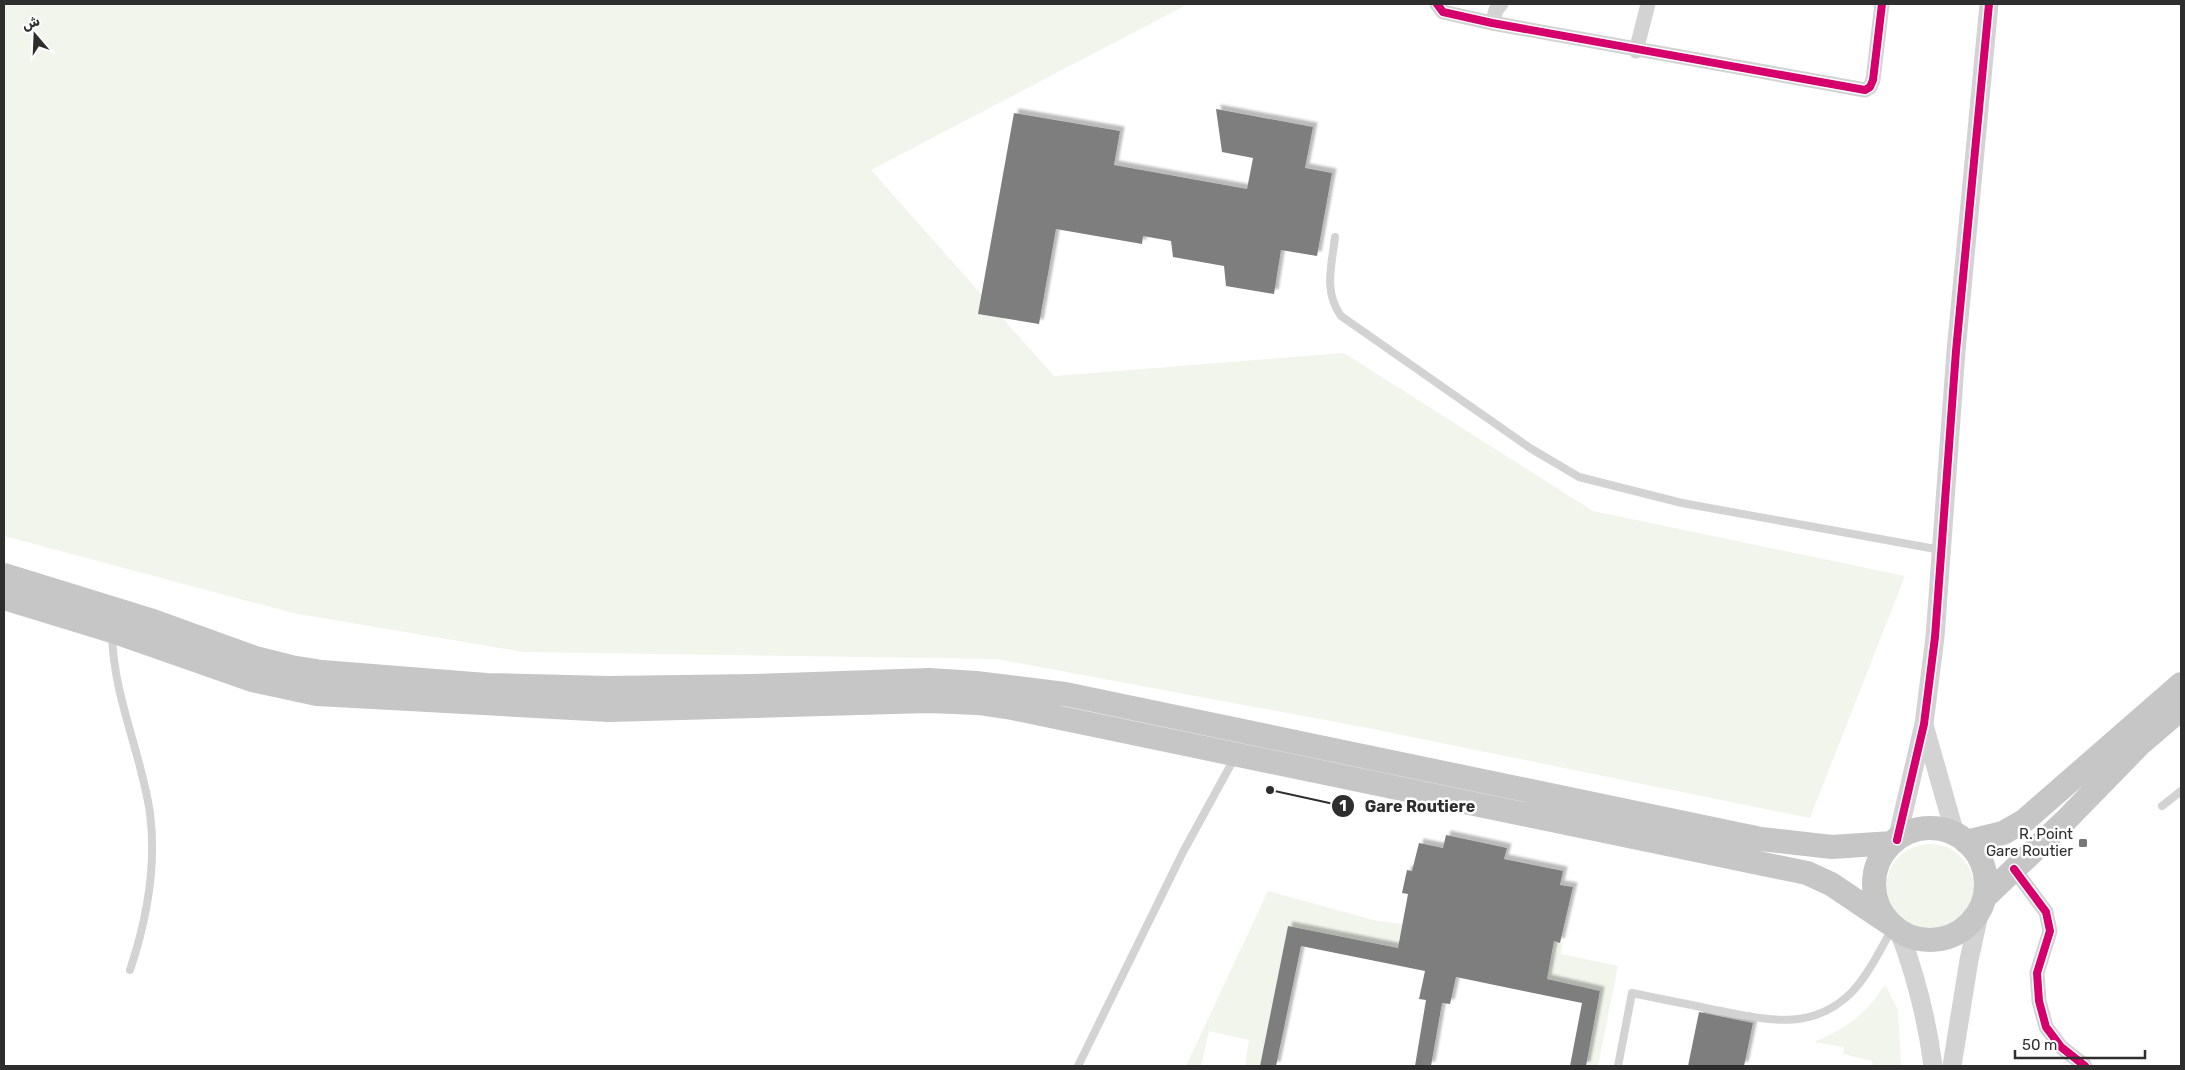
<svg xmlns="http://www.w3.org/2000/svg" width="2185" height="1070" viewBox="0 0 2185 1070" font-family="Rubik,Vazirmatn,sans-serif">
  <style>
    .green { fill: #f1f5ec }
    .building { fill: #7e7e7e; filter: url(#shadow) }
    .lines { fill: none; stroke-linecap: round; stroke-linejoin: round }
    .service { stroke: #d3d3d3; stroke-width: 8 }
    .minor { stroke: #d3d3d3; stroke-width: 15 }
    .tertiary { stroke: #d3d3d3; stroke-width: 19 }
    .primary { stroke: #c6c6c6; stroke-width: 24 }
    .cycleway-casing { stroke: #fff; stroke-width: 11 }
    .cycleway { stroke: #d6006c; stroke-width: 8 }
    .poi-dot { fill: #777; stroke: #fff; stroke-width: 2 }
    .labels { text-anchor: middle; stroke-width: 5; stroke-linejoin: round; paint-order: stroke }
    .poi-label { font-size: 15px; fill: #2e2e2e; stroke: #fff; text-anchor: end }
    .leader { fill: none; stroke: #2e2e2e; stroke-width: 2 }
    .callout-dot { fill: #2e2e2e; stroke: #fff; stroke-width: 2 }
    .mark-label { font-size: 15px; text-anchor: middle; font-weight: bold; fill: #fff }
    .callout-label { font-size: 16px; text-anchor: middle; font-weight: bold; fill: #2e2e2e; stroke: #fff; stroke-width: 5; stroke-linejoin: round; paint-order: stroke }
  </style>
  <defs>
    <filter id="shadow"><feDropShadow dx="4.5" dy="-4.5" stdDeviation="1" flood-color="#0004"/></filter>
  </defs>
  <rect width="100%" height="100%" fill="#fff"/>
  <path class="green" d="M4 4H1188L871 170 1054 376 1344 353 1593 511 1905 576 1810 818 1368 728 997 659 524 652 293 613 4 536Z
    M1886 888a44 44 0 1 1 88 0a44 44 0 1 1-88 0Z
    M1268 891 1377 921 1419 926 1415 951 1288 926 1260 1066H1245L1249 1040 1209 1031 1201 1066H1186Z
    M1554 941 1563 943 1561 954 1618 966 1598 1066H1586L1600 991 1534 977 1535 969 1549 970Z
    M1886 986 1898 1010 1901 1066H1873L1872 1061 1843 1054 1844 1047 1814 1042C1843 1030 1866 1015 1883 987Z"/>
  <path class="building" d="M1216 109 1313 127 1305 168 1332 173 1317 256 1281 250 1274 294 1226 286 1224 266 1173 257 1171 241 1143 236 1142 244 1056 229 1039 324 978 314 1014 113 1120 131 1114 165 1247 189 1253 158 1222 152Z
    M1446 835 1507 848 1504 859 1563 871 1560 885 1573 887 1560 943 1554 941 1547 979 1600 991 1586 1066H1570L1582 1003 1456 977 1450 1004 1442 1003 1431 1066H1415L1426 1000 1419 999 1425 971 1301 946 1276 1066H1260L1288 926 1398 948 1408 894 1402 893 1407 870 1412 871 1419 843 1443 848Z
    M1699 1012 1753 1023 1744 1066H1688Z"/>
  <g class="lines">
    <path class="service" d="M1335 237C1332 265 1323 291 1341 316L1530 448 1579 477 1682 503 1941 550
      M112 635C114 699 141 752 150 813 157 867 147 919 130 970
      M2162 806 2181 791
      M1078 1066 1183 852 1235 757
      M1618 1066 1632 993C1660 999 1688 1004 1715 1010 1765 1019 1811 1033 1852 992 1869 974 1881 948 1893 927"/>
    <path class="minor" d="M1437 4 1443 12 1492 23 1865 90 1870 87 1873 80 1882 4
      M1492 23 1496 10 1501 4
      M1636 51 1648 4
      M2014 869 2046 912 2050 931 2037 973 2039 1001 2046 1027 2061 1047 2085 1066"/>
    <path class="tertiary" d="M1924 725 1955 834
      M1897 840 1924 724 1935 637 1956 351 1989 4
      M1899 931C1916 976 1927 1019 1933 1066
      M1952 1066 1969 960 1980 910"/>
    <path class="primary" d="M4 575 153 621 255 658 291 667 322 672 486 685 609 688 754 686 929 680 976 683 1065 694 1761 839 1832 847 1892 843
      M4 598 112 631 252 680 317 694 609 710 929 701 978 703 1012 708 1807 873 1831 884 1889 923
      M1874 884a56 56 0 1 1 112 0a56 56 0 1 1-112 0Z
      M1966 842 2003 833 2024 821 2181 684
      M1985 897 2065 821 2141 743 2181 709"/>
    <g class="cycleway-casing">
      <path id="cycleway" d="M1437 4 1443 12 1492 23 1865 90 1870 87 1873 80 1882 4
        M1897 840 1924 724 1935 637 1956 351 1989 4
        M2014 869 2046 912 2050 931 2037 973 2039 1001 2046 1027 2061 1047 2085 1066"/>
    </g>
    <use href="#cycleway" class="cycleway"/>
  </g>
  <rect class="poi-dot" x="2078" y="838" width="10" height="10" rx="2.5"/>
  <g class="labels">
    <g class="poi-label">
      <text x="2073" y="839">R. Point<tspan x="2073" dy="17">Gare Routier</tspan></text>
    </g>
  </g>
  <path class="leader" d="M1270 790L1343 806"/>
  <g class="callout-dot">
    <circle cx="1270" cy="790" r="5"/>
    <circle cx="1343" cy="806" r="12"/>
  </g>
  <g class="mark-label">
    <text x="1343" y="811">1</text>
  </g>
  <g class="callout-label">
    <text x="1420" y="812">Gare Routiere</text>
  </g>
  <rect width="2185" height="1070" fill="none" stroke="#2e2e2e" stroke-width="10"/>
  <g transform="translate(35 35) rotate(341)" stroke="#ffffff" stroke-width="4" paint-order="stroke">
  <path d="M0-4L9 19L0 12L-9 19Z" fill="#2e2e2e"/>
  <text y="-8" font-size="14" font-weight="bold" text-anchor="middle" fill="#2e2e2e">ش</text>
  </g>
  <path d="M2015 1050v8h130v-8" fill="none" stroke="#2e2e2e" stroke-width="2.5"/>
  <text x="2022" y="1050" font-size="15" fill="#2e2e2e" stroke="#ffffff" stroke-width="4" paint-order="stroke">50 m</text>
</svg>
